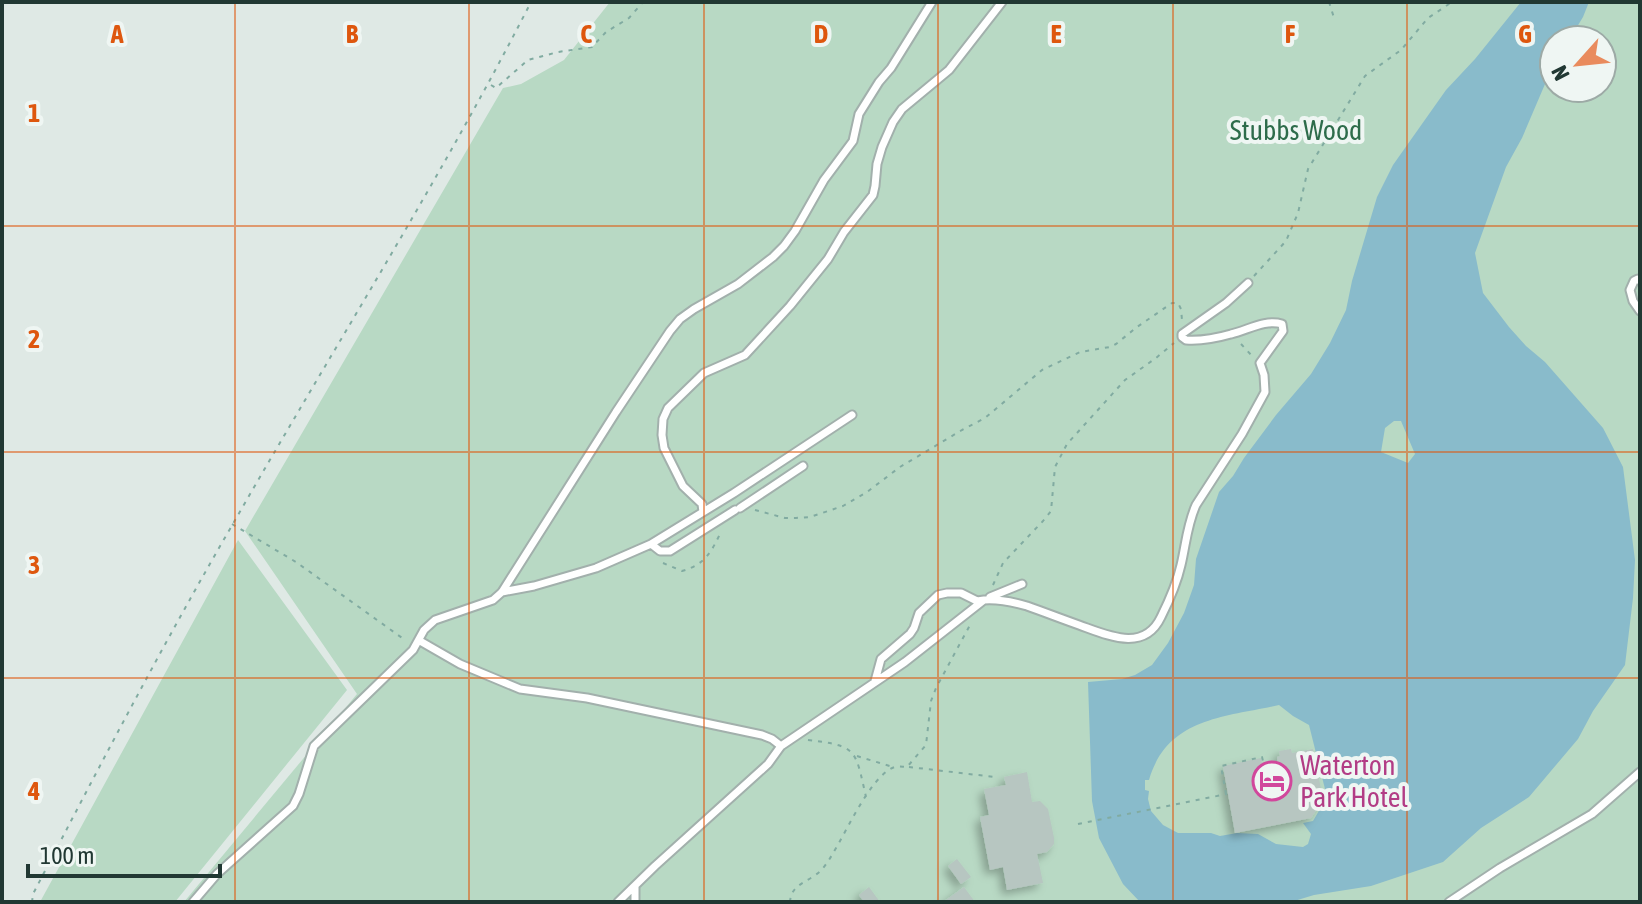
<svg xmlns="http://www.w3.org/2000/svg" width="1642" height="904" viewBox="0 0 1642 904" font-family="'Asap Condensed',sans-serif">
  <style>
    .green { fill: #b8d9c4; fill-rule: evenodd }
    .water { fill: #89bbcb; fill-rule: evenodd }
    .building { fill: #b7c6c1; filter: url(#shadow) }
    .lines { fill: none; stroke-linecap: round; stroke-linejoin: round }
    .lane-casing { stroke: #a2b0ac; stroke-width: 11 }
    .path { stroke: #81aba1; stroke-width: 2; stroke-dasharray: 4 6; stroke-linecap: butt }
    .lane { stroke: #fff; stroke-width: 7 }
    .grid { fill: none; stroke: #de570e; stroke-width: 2; stroke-opacity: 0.55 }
    .labels { text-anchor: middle; stroke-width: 8; stroke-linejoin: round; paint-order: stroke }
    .park-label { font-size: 28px; fill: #2e6c4b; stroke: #eff6f3 }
    .hotel-label { font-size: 28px; fill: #b23c85; stroke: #eff6f3; text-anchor: start }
    .grid-label { font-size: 26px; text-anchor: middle; font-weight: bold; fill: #de570e; stroke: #eff6f3; stroke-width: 8; stroke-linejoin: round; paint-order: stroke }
  </style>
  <defs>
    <filter id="shadow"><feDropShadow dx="-5" dy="5" stdDeviation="4" flood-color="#0004"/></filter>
  </defs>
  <rect width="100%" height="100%" fill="#dfe9e5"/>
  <path class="green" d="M610 2H1640V902H184L357 694 245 531 503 88 521 84 564 60ZM1554 40H1602V88H1554Z
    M238 540 347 690 175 902H40Z"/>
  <path class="water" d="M1521 2H1589L1583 17 1569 40H1554V63L1522 138 1506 167 1475 253 1483 293 1509 327 1526 346 1545 362 1603 428 1623 467 1635 560 1633 598 1625 665 1593 711 1578 739 1529 797 1481 828 1443 862 1371 886 1314 895 1291 902H1140L1123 884 1099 838 1092 801 1088 682 1122 679 1135 675 1152 665 1168 643 1184 613 1194 585 1196 559 1219 492 1233 476 1244 458 1276 415 1311 374 1330 343 1346 310 1352 281 1377 197 1393 165 1446 90 1475 59ZM1394 421H1401L1415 454 1408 463 1381 452 1385 428ZM1279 705 1293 716 1309 725 1327 797 1313 821 1303 823 1311 834 1308 844 1303 847 1276 844 1258 834 1237 833 1220 836 1211 833H1178L1163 825 1151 811 1148 799 1149 791 1145 790V780H1149C1167 717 1227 717 1279 705Z"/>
  <path class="building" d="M1291 749 1292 753 1313 749 1323 799 1317 807V809L1311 818 1235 833 1223 766 1261 758 1263 769 1278 766 1277 757 1280 756 1279 751Z
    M1027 772 1032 802 1040 801 1048 809 1054 838V844L1047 852 1037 854 1043 883 1007 890 1003 867 990 870 980 817 989 815 984 789 1006 785 1004 777Z
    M957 859 971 877 961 884 948 866Z
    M869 887 880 902H864L859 895Z
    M964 887 975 902H943Z"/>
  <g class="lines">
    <g class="lane-casing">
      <path id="lane" d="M1640 281 1638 279 1634 281 1630 290 1633 301 1640 311
        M740 508 803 466
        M703 512 702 504 683 486 664 448 662 435 663 419 668 408 704 373 745 355 790 306 828 259 844 232 873 195 875 186 877 164 882 147 893 122 902 109 949 70 1002 2
        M651 544 660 551H670L735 510
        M502 592 534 586 596 568 651 544 734 493 852 415
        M990 597 1022 584
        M984 600C998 599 1013 602 1027 606 1044 612 1062 619 1079 625 1107 635 1144 653 1161 617 1169 601 1177 583 1181 565 1186 544 1187 525 1196 505L1242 434 1265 392 1264 375 1260 363 1283 331 1282 324C1265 319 1248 330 1231 334 1217 338 1201 341 1186 340L1182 337V334L1226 303 1248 283
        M420 641 460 664 520 689 587 698 762 735 772 739 781 746
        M635 886V902
        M193 902 217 874 293 806 299 794 314 746 413 650 424 630 435 620 493 600 502 592 616 412 670 331 680 319 694 309 738 284 773 257 784 246 795 231 824 180 853 141 859 114 879 82 891 68 932 2
        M618 902 655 866 768 764 781 746 905 662 984 600 977 601 961 593H947L938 595 919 613 914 628 910 634 881 659 875 681
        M1449 902 1500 868 1592 814 1640 772"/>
    </g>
    <path class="path" d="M1329 2 1335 21
      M491 85 496 88 528 60 558 52 592 47 606 32 629 18 643 2
      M1254 276 1286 241 1298 213 1308 169 1365 76 1401 50 1428 18 1452 2
      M1241 344 1253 357
      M755 510 785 518H796L810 517 843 506 867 492 900 467 962 430 985 418 1042 370 1080 352 1110 347 1116 344 1137 327 1172 303H1178L1181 309 1182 320
      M232 524 296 562 405 640
      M663 563 682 571C706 564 711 552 721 532
      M993 585 1003 563 1043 521 1051 511 1055 467 1067 444 1125 380 1156 358 1174 343
      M808 740C858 746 855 749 866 797
      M857 756 893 767
      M909 767 995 777
      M1226 794 1221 766 1262 757 1265 769
      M1078 824 1227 794
      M32 902 33 894C98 769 163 644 234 522 333 349 440 180 531 2
      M790 902C791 882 812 882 823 868 841 847 868 775 895 767 899 766 903 767 907 767L926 745 931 701 936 688 970 625"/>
    <use href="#lane" class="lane"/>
  </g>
  <path class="grid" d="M235 2V902M469 2V902M704 2V902M938 2V902M1173 2V902M1407 2V902M2 226H1640M2 452H1640M2 678H1640"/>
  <defs>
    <g id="hotel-ring" transform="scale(2)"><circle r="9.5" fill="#eff6f3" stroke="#d1479c" stroke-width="1.5"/><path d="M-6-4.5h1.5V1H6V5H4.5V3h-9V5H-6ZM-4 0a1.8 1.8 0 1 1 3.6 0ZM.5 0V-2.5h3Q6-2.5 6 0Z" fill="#d1479c"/></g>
  </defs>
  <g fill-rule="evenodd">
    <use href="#hotel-ring" x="1272" y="781"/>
  </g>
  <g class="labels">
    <g class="park-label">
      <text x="1296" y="140">Stubbs Wood</text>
    </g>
    <g class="hotel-label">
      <text x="1300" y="775">Waterton<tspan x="1300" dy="32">Park Hotel</tspan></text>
    </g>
  </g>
  <g class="grid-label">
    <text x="117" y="43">A</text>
    <text x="352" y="43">B</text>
    <text x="586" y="43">C</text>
    <text x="821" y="43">D</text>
    <text x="1056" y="43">E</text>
    <text x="1290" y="43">F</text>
    <text x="1525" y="43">G</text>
    <text x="34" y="122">1</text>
    <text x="34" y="348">2</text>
    <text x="34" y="574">3</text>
    <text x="34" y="800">4</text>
  </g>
  <rect width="1642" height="904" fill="none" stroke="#213833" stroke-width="8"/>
  <g transform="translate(1578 64) rotate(243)"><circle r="38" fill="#eff6f3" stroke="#9daaa6" stroke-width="2"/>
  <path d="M0-6L14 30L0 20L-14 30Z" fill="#e98b5d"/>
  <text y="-12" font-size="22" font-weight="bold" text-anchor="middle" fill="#213833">N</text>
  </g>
  <path d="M28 864v12h192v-12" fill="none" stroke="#213833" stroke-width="4"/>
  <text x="40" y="864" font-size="24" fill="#213833" stroke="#eff6f3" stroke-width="6" paint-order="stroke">100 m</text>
</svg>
